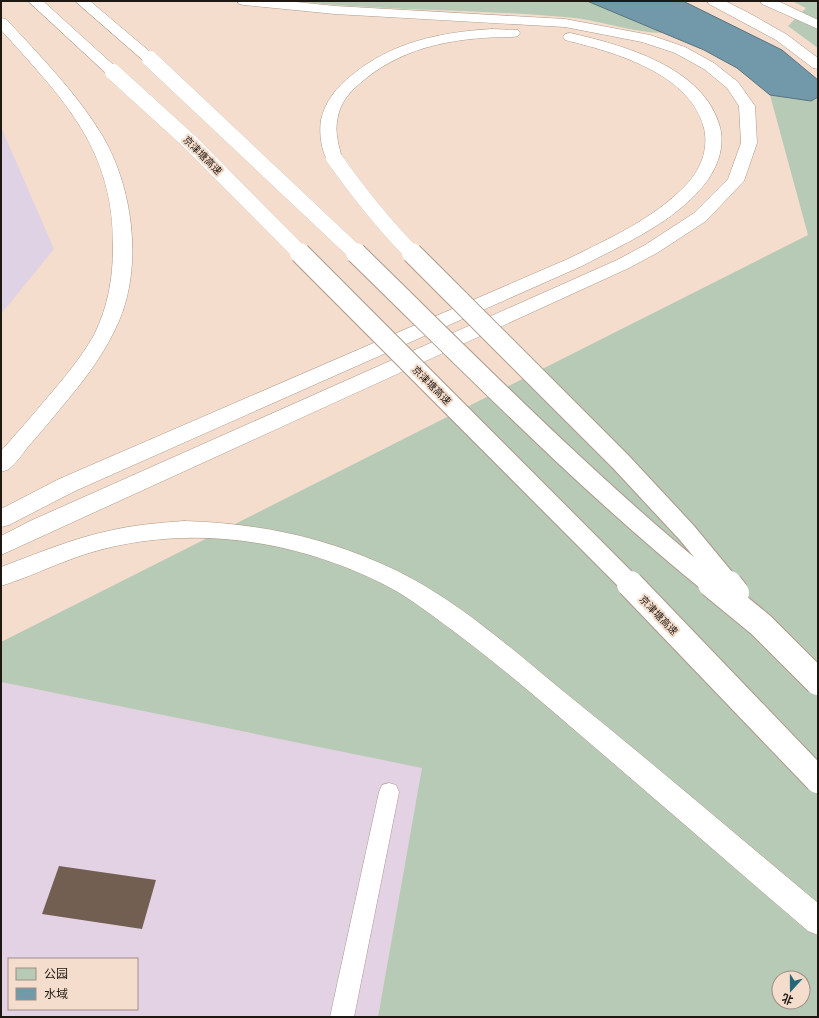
<svg xmlns="http://www.w3.org/2000/svg" width="819" height="1018" viewBox="0 0 819 1018" font-family="'IBM Plex Serif','Noto Sans SC',serif">
  <style>
    .commercial { fill: #e2d2e4; fill-rule: evenodd }
    .industrial { fill: #e0d2e5 }
    .green { fill: #b6cab6; fill-rule: evenodd }
    .water { fill: #7299a9; stroke: #59727c }
    .building { fill: #735f51 }
    .lines { fill: none; stroke-linecap: round; stroke-linejoin: round }
    .service-casing { stroke: #ad9888; stroke-width: 1 }
    .trunk-casing { stroke: #ad9888; stroke-width: 1 }
    .motorway-casing { stroke: #ad9888; stroke-width: 1 }
    .service { fill: #fff; fill-rule: evenodd }
    .trunk { fill: #fff; fill-rule: evenodd }
    .motorway { fill: #fff; fill-rule: evenodd }
    .motorway-bridge-far2-casing { stroke: #ad9888; stroke-width: 16; stroke-linecap: butt }
    .motorway-bridge-far1-casing { stroke: #ad9888; stroke-width: 22; stroke-linecap: butt }
    .motorway-bridge-casing { stroke: #ad9888; stroke-width: 28; stroke-linecap: butt }
    .motorway-bridge-far2 { stroke: #fff; stroke-width: 16 }
    .motorway-bridge-far1 { stroke: #fff; stroke-width: 20 }
    .motorway-bridge { stroke: #fff; stroke-width: 26 }
    .labels { text-anchor: middle; stroke-width: 4; stroke-linejoin: round; paint-order: stroke }
    .street-label { font-size: 10px; fill: #1f1712; stroke: #f4ddcc }
  </style>
  <rect width="100%" height="100%" fill="#f4ddcc"/>
  <path class="commercial" d="M1 682 423 768 378 1017H1ZM9 959H137V1009H9Z"/>
  <path class="industrial" d="M1 127 54 249 1 314Z"/>
  <path class="green" d="M293 1H587L665 33C631 33 598 19 564 17 474 9 383 11 293 1Z
    M792 1H818V48L788 26 806 8Z
    M770 95 811 101 818 97V1017H378L422 768 1 682V642L808 235ZM779 978H803V1002H779Z"/>
  <path class="water" d="M587 1H683L782 50 818 80V97L811 101 770 95 737 68 704 50Z"/>
  <path class="building" d="M59 866 156 880 142 929 42 914Z"/>
  <g class="lines">
    <g class="service-casing">
      <path id="service" d="M389 783 396 785 399 792 354 1017H330L379 792 382 785Z"/>
    </g>
    <g class="trunk-casing">
      <path id="trunk" d="M707 1H725L747 12 786 34 818 58V69L813 68 776 40 709 4Z
        M760 1H778L818 20V29L762 4Z"/>
    </g>
    <g class="motorway-casing">
      <path id="motorway" d="M28 1H43L118 69 120 72 118 75 113 76 108 75Z
        M75 1H90L155 56 157 59 155 62 150 63 145 62Z
        M237 1H286L335 6 565 19 650 35 685 47 714 63 738 82 755 106 757 143 744 181 706 221 657 253 629 268 1 555V536L30 521 617 260 645 245 694 213 728 179 741 143 739 106 727 88 704 69 675 53 642 42 565 27 335 14 244 5 239 4Z
        M1 18 6 19C40 56 76 92 102 135 133 187 143 265 119 321 107 349 89 374 70 397 56 414 42 431 27 448 22 455 16 463 9 469 7 470 4 471 1 472V451C17 433 32 416 47 398 64 378 81 358 94 335 108 307 113 278 113 247 114 148 63 99 1 30Z
        M492 29 518 30 520 33 518 36 513 37C460 37 406 45 364 80 350 91 339 103 337 122 335 134 339 146 342 158L340 161 334 163 328 161C321 151 319 132 321 120 325 101 337 87 352 75 392 42 441 32 492 29Z
        M570 33C623 45 704 67 720 127 726 152 714 175 697 193 666 226 622 245 582 266L75 491 9 525 1 527V509L59 479 570 258C610 238 653 219 685 186 700 171 709 150 704 128 690 73 614 52 565 40L563 37 565 34Z
        M184 521C253 523 316 535 380 563 448 592 506 644 563 691 649 760 733 832 818 903V935L808 931C738 871 669 811 599 751 553 712 508 672 460 636 440 621 419 605 398 592 334 556 257 536 184 538 147 539 111 545 77 557 51 566 27 578 1 586V567C36 554 71 539 108 531 133 525 158 523 184 521Z"/>
    </g>
    <use href="#service" class="service"/>
    <use href="#trunk" class="trunk"/>
    <use href="#motorway" class="motorway"/>
    <g class="motorway-bridge-far2-casing">
      <path id="motorway-bridge-far2" d="M150 59 357 254
        M113 72 190 142 301 254
        M334 158C358 192 383 224 413 254"/>
    </g>
    <g class="motorway-bridge-far1-casing">
      <path id="motorway-bridge-far1" d="M300 253 631 585
        M356 253C472 366 586 483 712 585
        M412 253 621 462 687 533 730 585"/>
    </g>
    <g class="motorway-bridge-casing">
      <path id="motorway-bridge" d="M630 584 818 780
        M711 584 761 625 818 682
        M729 584 736 593"/>
    </g>
    <use href="#motorway-bridge-far2" class="motorway-bridge-far2"/>
    <use href="#motorway-bridge-far1" class="motorway-bridge-far1"/>
    <use href="#motorway-bridge" class="motorway-bridge"/>
  </g>
  <g class="labels">
    <g class="street-label">
      <text transform="translate(203 155) rotate(45)" y="4">京津塘高速</text>
      <text transform="translate(432 385) rotate(45)" y="4">京津塘高速</text>
      <text transform="translate(659 615) rotate(46)" y="4">京津塘高速</text>
    </g>
  </g>
  <rect width="819" height="1018" fill="none" stroke="#1f1712" stroke-width="4"/>
  <rect x="8" y="958" width="130" height="52" fill="#f4ddcc" stroke="#9f8e82"/>
  <rect x="16" y="968" width="20" height="12" fill="#b6cab6" stroke="#9f8e82"/>
  <text x="44" y="978" font-size="12" fill="#1f1712">公园</text>
  <rect x="16" y="988" width="20" height="12" fill="#7299a9" stroke="#9f8e82"/>
  <text x="44" y="998" font-size="12" fill="#1f1712">水域</text>
  <g transform="translate(791 990) rotate(201)"><circle r="19" fill="#f4ddcc" stroke="#9f8e82"/>
  <path d="M0-3L7 15L0 10L-7 15Z" fill="#236978"/>
  <text y="-6" font-size="11" font-weight="bold" text-anchor="middle" fill="#1f1712">北</text>
  </g>
</svg>
